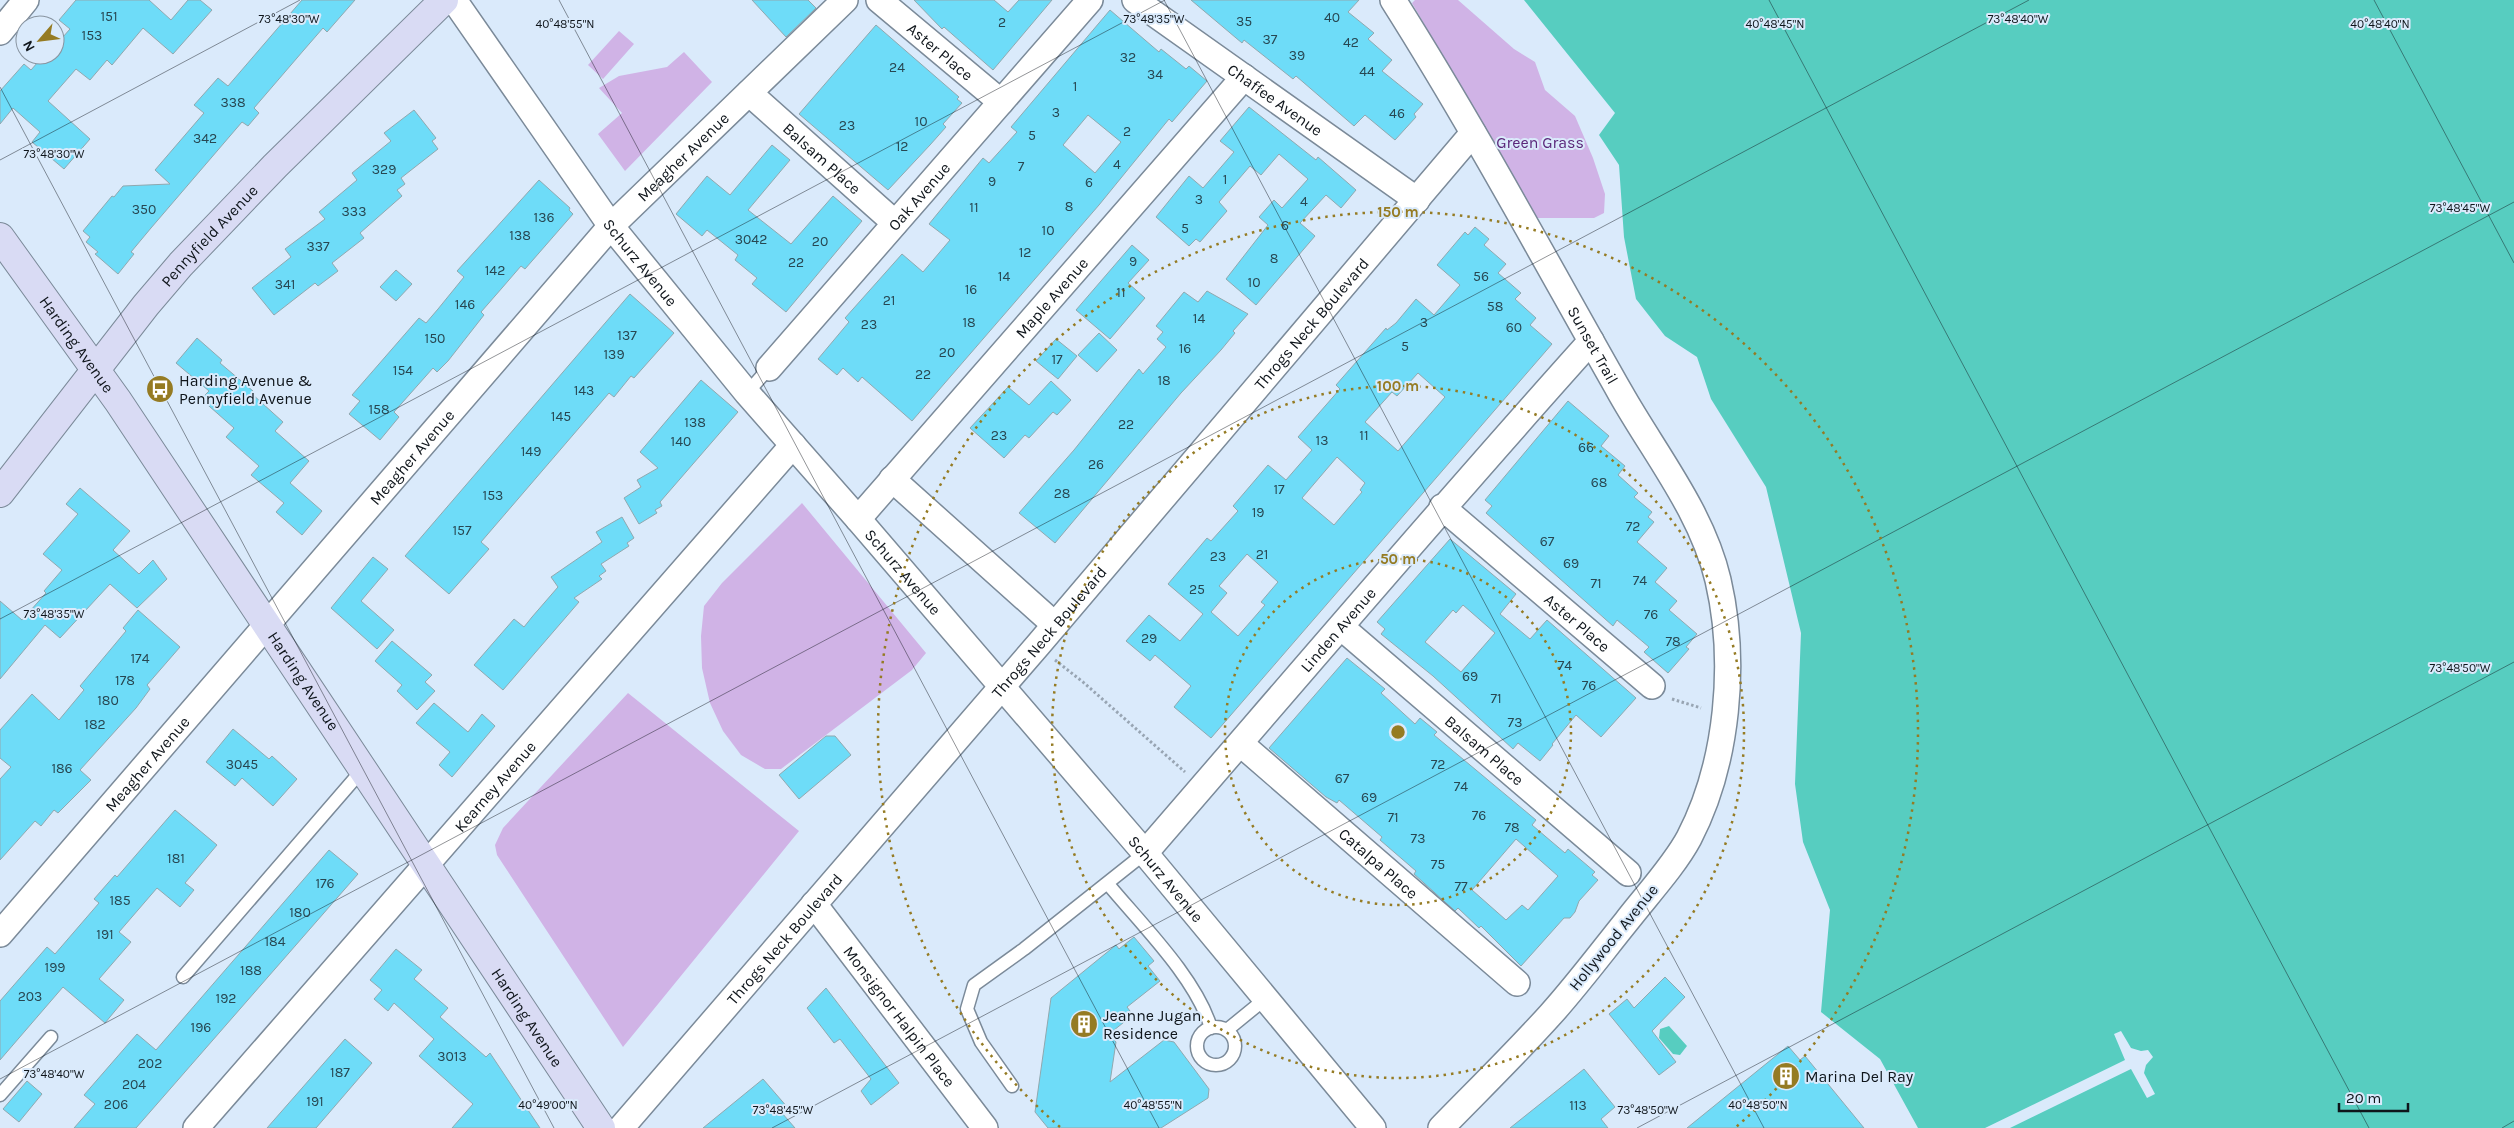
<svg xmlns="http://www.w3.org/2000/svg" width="2514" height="1128" viewBox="0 0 2514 1128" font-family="Karla,sans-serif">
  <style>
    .green { fill: #d0b3e6 }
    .water { fill: #57cdc0 }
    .pier { fill: #daeafb }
    .building { fill: #6edcf8; stroke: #90a8af; fill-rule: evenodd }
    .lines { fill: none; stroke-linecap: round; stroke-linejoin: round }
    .lane-casing { stroke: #7b8a99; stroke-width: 15 }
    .street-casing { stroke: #7b8a99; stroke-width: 28 }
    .secondary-casing { stroke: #7b8a99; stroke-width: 30 }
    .path { stroke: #98a5b3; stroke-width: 3; stroke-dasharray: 2.5 2.5; stroke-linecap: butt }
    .lane { stroke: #fff; stroke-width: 12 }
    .street { stroke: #fff; stroke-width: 25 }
    .secondary { stroke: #d9dbf4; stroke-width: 28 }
    .ticks { fill: none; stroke: #0f151b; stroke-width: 1; stroke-opacity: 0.45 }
    .ring { fill: none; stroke: #957b23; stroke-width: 2.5; stroke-dasharray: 2.5 5 }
    .labels { text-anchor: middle; stroke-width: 4; stroke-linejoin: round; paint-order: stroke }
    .number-label { font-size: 14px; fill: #274752 }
    .street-label { font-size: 16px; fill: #0f151b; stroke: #daeafb }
    .park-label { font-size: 16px; fill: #5b277a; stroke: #daeafb }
    .poi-label { font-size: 16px; fill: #0f151b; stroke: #daeafb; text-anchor: start }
    .ticks-label { font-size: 12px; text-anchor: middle; fill: #0f151b; stroke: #daeafb; stroke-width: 4; stroke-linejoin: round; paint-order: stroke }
    .centre { fill: #957b23; stroke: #daeafb; stroke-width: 2.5 }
    .ring-label { font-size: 15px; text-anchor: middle; font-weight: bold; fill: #957b23; stroke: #daeafb; stroke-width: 4; stroke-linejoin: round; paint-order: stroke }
  </style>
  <rect width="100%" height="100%" fill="#daeafb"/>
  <path class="green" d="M1415 0H1458L1514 49 1535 62 1545 90 1575 116 1593 158 1605 194 1604 213 1594 218H1536L1412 3Z
    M619 31 634 44 603 79 588 65Z
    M684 52 712 82 625 171 598 134 622 113 599 88 619 76 667 67Z
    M802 503 926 653 912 670 781 769H765L741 755 723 731 710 703 702 668 701 636 704 606 722 583Z
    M628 693 799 831 623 1047 497 855 495 845 503 828Z"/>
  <path class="water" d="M1524 0H2514V1128H1918L1880 1059 1821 1012 1830 910 1803 842 1795 784 1801 633 1766 487 1711 399 1697 357 1665 336 1636 299 1624 237 1619 165 1599 135 1615 113Z
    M1669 1026 1687 1046 1680 1055 1673 1054 1659 1038 1660 1029Z"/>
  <path class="pier" d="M2121 1031 2131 1048 2141 1051 2148 1050 2153 1057 2146 1065 2144 1073 2155 1094 2147 1098 2131 1069 2010 1128H1985L2125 1060 2114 1034Z"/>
  <path class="building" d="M76 0H149L171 20 188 0H200L212 10 173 54 143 28 112 65 107 60 90 80 76 69 48 101 90 139 64 169 32 142 40 132 13 108 0 124V91L24 64 31 70 44 55H55V46L70 29 59 20Z
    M302 0H355L327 32 323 28 303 51 254 108 259 113 248 126 242 122 151 228 131 252 134 254 118 274 95 254 98 252 86 242 90 237 83 231 112 196 114 197 123 186 170 184 155 170 204 113 194 105 218 78 228 86Z
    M752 0H808L816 8 786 37Z
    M914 0H994L1008 12 1019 0H1052L993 70 944 27 942 29Z
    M1191 0H1359L1348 12 1374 33 1368 39 1392 60 1382 71 1423 104 1414 114 1416 117 1395 140 1365 115 1354 126 1296 76 1293 79 1244 40 1242 43Z
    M1110 10 1159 52 1161 49 1186 69 1189 66 1207 81 1172 122 1169 119 1099 205 912 421 862 377 858 382 843 368 837 375 818 359 849 322 845 318 902 254 923 272 950 240 929 224 983 158 989 163 1017 132 1011 127ZM1088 115 1121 142 1095 173 1063 145Z
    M876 25 959 97 957 99 962 103 943 124 946 127 930 145 888 190 799 114Z
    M1249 107 1316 160 1318 157 1356 190 1341 208 1326 195 1300 223 1315 236 1256 305 1226 279 1268 225 1259 217 1274 200 1282 208 1308 179 1279 154 1261 175 1250 166 1219 202 1227 211 1200 242 1196 239 1189 246 1156 217 1189 176 1203 188 1234 152 1220 141Z
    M414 110 436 138 432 141 438 149 401 178 405 184 397 190 402 196 360 233 364 238 332 263 338 271 318 286 315 283 274 315 252 288 291 257 285 249 325 219 319 212 357 180 352 173 391 141 384 133Z
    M772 145 790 160 748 210 791 244 833 196 862 221 786 312 752 284 757 278 735 260 738 255 707 230 702 236 676 214 707 176 730 195Z
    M539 180 570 208 569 210 573 214 525 269 521 266 502 288 481 312 484 315 448 361 437 372 433 368 394 412 399 417 380 440 349 414 360 401 352 395 419 318 426 323 438 309 464 277 457 271Z
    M1475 227 1489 239 1484 245 1506 264 1498 273 1521 293 1515 299 1536 318 1530 325 1552 344 1211 738 1174 707 1191 686 1155 655 1150 661 1126 641 1149 615 1180 641 1203 614 1168 584 1207 538 1211 541 1238 511 1233 506 1268 465 1286 480 1312 450 1298 437 1340 389 1336 385 1386 328 1387 330 1396 323 1416 299 1434 315 1460 285 1437 265 1465 232 1468 235ZM1418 373 1445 397 1398 451 1365 422 1392 392 1397 396ZM1337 457 1365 483 1360 490 1362 492 1334 525 1302 498ZM1247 554 1278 582 1261 602 1265 605 1238 636 1211 612 1227 593 1219 586Z
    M1132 245 1149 260 1128 283 1145 298 1110 339 1076 310Z
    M396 270 412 284 396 301 380 287Z
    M1207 291 1248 314 1233 331 1235 333 1221 350 1181 393 1055 543 1019 513 1074 450 1139 369 1143 374 1166 347 1157 339 1163 332 1156 326 1184 292 1198 302Z
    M630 294 674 333 634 378 631 376 614 397 609 393 585 421 481 542 489 549 449 594 405 556Z
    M1099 333 1117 350 1097 372 1078 355Z
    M197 338 222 360 220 363 253 391 251 393 283 422 275 431 309 461 290 483 322 511 302 535 276 512 284 503 251 475 259 466 226 437 234 428 201 399 209 391 176 363Z
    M1056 339 1077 356 1058 379 1036 361Z
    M701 380 738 412 660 502 662 506 655 510 657 513 639 524 624 498 641 487 637 480 658 468 640 452Z
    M1051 381 1071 400 1057 415 1053 412 1029 438 1025 435 1004 458 970 428 1008 387 1029 405Z
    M1568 401 1609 436 1601 446 1625 466 1618 475 1638 493 1634 497 1652 512 1648 517 1654 522 1637 542 1667 568 1655 582 1677 601 1669 610 1697 634 1686 647 1689 649 1668 673 1644 652 1649 647 1617 620 1613 626 1486 513 1492 506 1485 500Z
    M80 488 130 531 113 550 139 574 153 560 167 579 137 608 110 584 60 638 45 625 0 679V601L22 620 46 593 44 591 62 570 43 554 78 514 66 504Z
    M622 517 634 538 627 543 629 546 601 564 606 571 599 576 602 579 574 598 579 602 503 690 474 665 514 619 524 627 532 617 558 587 551 577 602 542 596 532Z
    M1450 539 1516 594 1500 614 1530 639 1547 620 1636 698 1601 737 1576 715 1552 744 1553 745 1540 761 1518 743 1513 749 1433 676 1381 634 1385 629 1377 622ZM1463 605 1495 633 1461 672 1425 642 1453 610 1456 613Z
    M373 557 388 569 361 601 394 630 377 649 331 608Z
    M138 610 180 647 147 685 150 689 136 708 80 770 91 780 58 813 54 810 41 826 35 821 0 860V779L11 767 0 758V730L32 694 59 720 84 690 80 686 126 631 123 628Z
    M392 641 432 675 425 682 435 691 417 710 397 691 402 685 375 661Z
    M1347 658 1385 689 1381 693 1415 724 1420 718 1437 732 1434 735 1536 820 1532 825 1565 853 1568 849 1595 872 1592 875 1598 880 1579 901 1575 912 1570 918H1564L1521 966 1481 926 1479 928 1458 908 1455 911 1414 874 1416 871 1380 840 1382 837 1339 800 1337 803 1326 797 1269 748ZM1516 839 1558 876 1528 910 1522 905 1506 920 1472 890Z
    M434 703 468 732 482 714 495 726 452 777 439 765 450 752 416 723Z
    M233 729 269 759 272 756 297 779 273 806 242 778 235 786 206 762Z
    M826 736H835L851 755 799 799 779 775Z
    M175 810 217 845 185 883 194 890 180 907 157 888 119 932 131 942 99 979 124 1000 105 1023 63 987 0 1060V1001L47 947 55 954 99 903 94 899 115 875 117 877Z
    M329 850 358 874 136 1128H74L95 1104 84 1095 137 1034 156 1050Z
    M1134 937 1154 961 1148 966 1160 981 1127 1007 1133 1015 1109 1034 1116 1042 1110 1082 1164 1040 1174 1042 1209 1089 1208 1098 1161 1128H1048L1035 1112 1051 998 1116 945 1119 949Z
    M396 949 422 970 414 979 448 1008 440 1017 486 1057 490 1053 540 1128H452L473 1104 419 1056 434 1039 394 1003 388 1011 374 999 382 990 370 980Z
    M1665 977 1685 997 1652 1031 1676 1062 1659 1075 1609 1014 1627 999 1634 1008Z
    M826 988 899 1083 871 1105 861 1091 871 1079 840 1039 834 1043 807 1008Z
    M345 1039 372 1063 316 1128H267Z
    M1788 1046 1800 1060 1805 1056 1864 1128H1687Z
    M1584 1069 1615 1107 1601 1119 1608 1128H1510Z
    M763 1079 788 1108 782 1113 795 1128H703Z
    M27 1081 42 1094 19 1122 3 1109Z"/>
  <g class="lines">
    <g class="lane-casing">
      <path id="lane" d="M747 393 769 368
        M1108 884C1142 925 1196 978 1211 1028
        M183 977 363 769
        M1197 1046a19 19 0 1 1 38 0a19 19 0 1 1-38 0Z
        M1227 1030 1265 999
        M1012 1086 981 1042 967 1009 974 985 1024 949 1145 853
        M0 1095 51 1037"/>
    </g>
    <g class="street-casing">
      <g id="street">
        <path id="s1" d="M454 0 611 226 747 393 858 519 1145 853 1373 1128"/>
        <path id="s2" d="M879 0 1001 102"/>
        <path id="s3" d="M1135 0 1417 200"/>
        <path id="s4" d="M1393 0C1474 128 1546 262 1621 394 1655 454 1702 512 1718 580 1737 662 1728 763 1689 838 1674 866 1646 896 1626 922 1601 953 1577 985 1551 1014 1516 1053 1478 1090 1441 1128"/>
        <path d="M0 32 26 0"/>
        <path id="s5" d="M749 93 895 223"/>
        <path id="s6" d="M769 368 1090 0"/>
        <path d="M892 479 1055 625"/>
        <path id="s7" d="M1442 507 1652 686"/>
        <path id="s8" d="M858 519 1244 77"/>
        <path id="s9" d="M1341 627 1628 873"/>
        <path id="s10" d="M1241 744 1517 983"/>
        <path id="s11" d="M1145 853C1293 682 1440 509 1591 341"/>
        <path id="s12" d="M814 904 985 1128"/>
        <path id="s13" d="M0 934 611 226 845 0"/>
        <path id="s14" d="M196 1128 793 445"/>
        <path id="s15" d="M621 1128 1038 645 1473 133"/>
      </g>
    </g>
    <g class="secondary-casing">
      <g id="secondary">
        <path id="s16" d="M0 237 118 401 601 1128"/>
        <path id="s17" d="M0 493 146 305 181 264 275 166 444 0"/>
      </g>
    </g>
    <path class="path" d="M1055 660 1083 682 1185 772
      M1672 699 1701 708"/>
    <use href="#lane" class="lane"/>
    <use href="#street" class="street"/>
    <use href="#secondary" class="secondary"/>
  </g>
  <path class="ticks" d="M559 0 1159 1128M1164 0 1764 1128M1769 0 2369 1128M2374 0 2514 263M0 87 554 1128M0 160 300 0M0 619 1165 0M0 1079 2029 0M772 1128 2514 202M1637 1128 2514 662M2502 1128 2514 1121"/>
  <g class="ring">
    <circle cx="1398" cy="732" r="173"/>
    <circle cx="1398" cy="732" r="346"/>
    <path d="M1060 1127A520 520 0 1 1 1736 1127"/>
  </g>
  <defs>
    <g id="bus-disc" transform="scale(1.4375)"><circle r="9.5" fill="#957b23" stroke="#daeafb"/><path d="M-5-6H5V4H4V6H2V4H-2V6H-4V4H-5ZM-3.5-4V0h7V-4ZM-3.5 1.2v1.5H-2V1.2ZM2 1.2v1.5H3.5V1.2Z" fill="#fff"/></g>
    <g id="building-disc" transform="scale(1.4375)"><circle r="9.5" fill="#957b23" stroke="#daeafb"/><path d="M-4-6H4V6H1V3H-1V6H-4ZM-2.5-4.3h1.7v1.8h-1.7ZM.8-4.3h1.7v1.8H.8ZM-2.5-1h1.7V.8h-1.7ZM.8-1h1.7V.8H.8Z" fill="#fff"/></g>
  </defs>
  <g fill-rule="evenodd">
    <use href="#bus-disc" x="160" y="389"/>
    <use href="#building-disc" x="1084" y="1024"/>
    <use href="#building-disc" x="1786" y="1076"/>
  </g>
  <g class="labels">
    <g class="number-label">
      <text x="109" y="21">151</text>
      <text x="1332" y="22">40</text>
      <text x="1244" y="26">35</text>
      <text x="1002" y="27">2</text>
      <text x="92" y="40">153</text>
      <text x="1270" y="44">37</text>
      <text x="1351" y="47">42</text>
      <text x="1297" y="60">39</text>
      <text x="1128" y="62">32</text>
      <text x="897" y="72">24</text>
      <text x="1367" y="76">44</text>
      <text x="1155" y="79">34</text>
      <text x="1075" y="91">1</text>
      <text x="233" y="107">338</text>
      <text x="1056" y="117">3</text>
      <text x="1397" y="118">46</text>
      <text x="921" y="126">10</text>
      <text x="847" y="130">23</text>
      <text x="1127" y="136">2</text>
      <text x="1032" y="140">5</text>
      <text x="205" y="143">342</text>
      <text x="902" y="151">12</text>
      <text x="1117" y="169">4</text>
      <text x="1021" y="171">7</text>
      <text x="384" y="174">329</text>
      <text x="1225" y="184">1</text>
      <text x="992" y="186">9</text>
      <text x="1089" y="187">6</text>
      <text x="1199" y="204">3</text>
      <text x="1304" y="206">4</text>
      <text x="1069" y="211">8</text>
      <text x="974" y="212">11</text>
      <text x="144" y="214">350</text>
      <text x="354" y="216">333</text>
      <text x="544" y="222">136</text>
      <text x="1285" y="230">6</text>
      <text x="1185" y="233">5</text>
      <text x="1048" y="235">10</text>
      <text x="520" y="240">138</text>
      <text x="751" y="244">3042</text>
      <text x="820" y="246">20</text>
      <text x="318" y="251">337</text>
      <text x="1025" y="257">12</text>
      <text x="1274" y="263">8</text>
      <text x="1133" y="266">9</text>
      <text x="796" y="267">22</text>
      <text x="495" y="275">142</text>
      <text x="1004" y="281">14</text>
      <text x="1481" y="281">56</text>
      <text x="1254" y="287">10</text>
      <text x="285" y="289">341</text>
      <text x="971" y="294">16</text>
      <text x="1121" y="297">11</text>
      <text x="889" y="305">21</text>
      <text x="465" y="309">146</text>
      <text x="1495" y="311">58</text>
      <text x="1199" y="323">14</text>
      <text x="969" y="327">18</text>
      <text x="1424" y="327">3</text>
      <text x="869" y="329">23</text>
      <text x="1514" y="332">60</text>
      <text x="627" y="340">137</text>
      <text x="435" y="343">150</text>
      <text x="1405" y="351">5</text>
      <text x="1185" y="353">16</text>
      <text x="947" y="357">20</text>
      <text x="614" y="359">139</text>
      <text x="1057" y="364">17</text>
      <text x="403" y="375">154</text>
      <text x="923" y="379">22</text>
      <text x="1164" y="385">18</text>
      <text x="584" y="395">143</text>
      <text x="379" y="414">158</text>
      <text x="561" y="421">145</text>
      <text x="695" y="427">138</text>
      <text x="1126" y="429">22</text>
      <text x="999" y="440">23</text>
      <text x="1364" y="440">11</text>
      <text x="1322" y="445">13</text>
      <text x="681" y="446">140</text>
      <text x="1586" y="452">66</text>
      <text x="531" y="456">149</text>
      <text x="1096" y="469">26</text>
      <text x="1599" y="487">68</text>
      <text x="1279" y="494">17</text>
      <text x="1062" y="498">28</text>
      <text x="493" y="500">153</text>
      <text x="1258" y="517">19</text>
      <text x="1633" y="531">72</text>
      <text x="462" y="535">157</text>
      <text x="1547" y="546">67</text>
      <text x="1262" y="559">21</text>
      <text x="1218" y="561">23</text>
      <text x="1571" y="568">69</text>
      <text x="1640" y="585">74</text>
      <text x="1596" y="588">71</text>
      <text x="1197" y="594">25</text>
      <text x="1651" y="619">76</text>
      <text x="1149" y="643">29</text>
      <text x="1673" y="646">78</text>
      <text x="140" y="663">174</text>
      <text x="1565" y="670">74</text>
      <text x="1470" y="681">69</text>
      <text x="125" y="685">178</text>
      <text x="1589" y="690">76</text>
      <text x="1496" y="703">71</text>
      <text x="108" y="705">180</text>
      <text x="1515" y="727">73</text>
      <text x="95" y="729">182</text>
      <text x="242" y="769">3045</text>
      <text x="1438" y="769">72</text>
      <text x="62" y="773">186</text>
      <text x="1342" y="783">67</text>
      <text x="1461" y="791">74</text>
      <text x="1369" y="802">69</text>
      <text x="1479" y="820">76</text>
      <text x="1393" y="822">71</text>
      <text x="1512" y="832">78</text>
      <text x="1418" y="843">73</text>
      <text x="176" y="863">181</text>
      <text x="1438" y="869">75</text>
      <text x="325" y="888">176</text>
      <text x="1461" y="891">77</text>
      <text x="120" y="905">185</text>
      <text x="300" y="917">180</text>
      <text x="105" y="939">191</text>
      <text x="275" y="946">184</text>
      <text x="55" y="972">199</text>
      <text x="251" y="975">188</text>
      <text x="30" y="1001">203</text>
      <text x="226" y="1003">192</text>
      <text x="201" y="1032">196</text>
      <text x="452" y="1061">3013</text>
      <text x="150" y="1068">202</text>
      <text x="340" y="1077">187</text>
      <text x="134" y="1089">204</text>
      <text x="315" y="1106">191</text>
      <text x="116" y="1109">206</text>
      <text x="1578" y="1110">113</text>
    </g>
    <g class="street-label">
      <text dy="6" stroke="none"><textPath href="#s2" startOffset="80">Aster Place</textPath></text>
      <text dy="6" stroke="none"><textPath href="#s3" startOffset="172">Chaffee Avenue</textPath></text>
      <text dy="6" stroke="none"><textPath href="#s13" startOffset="1035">Meagher Avenue</textPath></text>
      <text dy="6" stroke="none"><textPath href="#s5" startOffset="98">Balsam Place</textPath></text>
      <text dy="6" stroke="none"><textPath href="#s6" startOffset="228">Oak Avenue</textPath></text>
      <text dy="6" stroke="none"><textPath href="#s17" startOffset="332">Pennyfield Avenue</textPath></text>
      <text dy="6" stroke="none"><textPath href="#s1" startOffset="322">Schurz Avenue</textPath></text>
      <text dy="6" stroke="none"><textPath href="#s8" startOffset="294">Maple Avenue</textPath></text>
      <text dy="6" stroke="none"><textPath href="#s15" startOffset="1060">Throgs Neck Boulevard</textPath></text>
      <text dy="6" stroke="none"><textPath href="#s16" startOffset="132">Harding Avenue</textPath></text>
      <text dy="6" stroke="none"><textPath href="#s4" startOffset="399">Sunset Trail</textPath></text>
      <text dy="6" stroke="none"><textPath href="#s13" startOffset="630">Meagher Avenue</textPath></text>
      <text dy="6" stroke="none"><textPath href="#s1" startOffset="728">Schurz Avenue</textPath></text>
      <text dy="6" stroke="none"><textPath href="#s7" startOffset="178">Aster Place</textPath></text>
      <text dy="6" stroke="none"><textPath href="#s11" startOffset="295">Linden Avenue</textPath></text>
      <text dy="6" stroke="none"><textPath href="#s15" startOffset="655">Throgs Neck Boulevard</textPath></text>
      <text dy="6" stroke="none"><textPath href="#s16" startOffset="538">Harding Avenue</textPath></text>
      <text dy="6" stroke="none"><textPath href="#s9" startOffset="189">Balsam Place</textPath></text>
      <text dy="6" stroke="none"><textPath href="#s13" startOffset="225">Meagher Avenue</textPath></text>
      <text dy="6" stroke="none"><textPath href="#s14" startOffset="454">Kearney Avenue</textPath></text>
      <text dy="6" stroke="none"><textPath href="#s10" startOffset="182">Catalpa Place</textPath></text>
      <text dy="6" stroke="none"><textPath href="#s1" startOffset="1132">Schurz Avenue</textPath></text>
      <text transform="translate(1613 937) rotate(-51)" y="6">Hollywood Avenue</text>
      <text dy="6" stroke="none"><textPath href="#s15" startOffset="250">Throgs Neck Boulevard</textPath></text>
      <text dy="6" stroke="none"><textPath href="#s12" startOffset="141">Monsignor Halpin Place</textPath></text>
      <text dy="6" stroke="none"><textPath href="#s16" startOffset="942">Harding Avenue</textPath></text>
    </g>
    <g class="park-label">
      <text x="1540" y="148">Green Grass</text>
    </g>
    <g class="poi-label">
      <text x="179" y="386">Harding Avenue &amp;<tspan x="179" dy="18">Pennyfield Avenue</tspan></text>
      <text x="1103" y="1021">Jeanne Jugan<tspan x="1103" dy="18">Residence</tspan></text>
      <text x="1805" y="1082">Marina Del Ray</text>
    </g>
  </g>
  <g class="ticks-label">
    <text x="289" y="23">73°48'30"W</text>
    <text x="2018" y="23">73°48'40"W</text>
    <text x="1154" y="23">73°48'35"W</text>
    <text x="565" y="28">40°48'55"N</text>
    <text x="1775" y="28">40°48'45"N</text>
    <text x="2380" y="28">40°48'40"N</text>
    <text x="54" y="158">73°48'30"W</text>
    <text x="2460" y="212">73°48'45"W</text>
    <text x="54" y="618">73°48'35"W</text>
    <text x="2460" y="672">73°48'50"W</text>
    <text x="54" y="1078">73°48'40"W</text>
    <text x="548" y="1109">40°49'00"N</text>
    <text x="1153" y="1109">40°48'55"N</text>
    <text x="1758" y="1109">40°48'50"N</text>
    <text x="783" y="1114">73°48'45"W</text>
    <text x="1648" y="1114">73°48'50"W</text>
  </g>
  <circle cx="1398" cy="732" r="8" class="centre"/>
  <g class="ring-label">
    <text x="1398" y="217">150 m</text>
    <text x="1398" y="391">100 m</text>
    <text x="1398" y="564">50 m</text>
  </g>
  <g transform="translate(40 40) rotate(242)"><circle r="24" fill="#daeafb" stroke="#8995a1"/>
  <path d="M0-4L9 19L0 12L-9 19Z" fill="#957b23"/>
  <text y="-8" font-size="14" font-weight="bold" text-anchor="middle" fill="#0f151b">N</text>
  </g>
  <path d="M2339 1103v8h69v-8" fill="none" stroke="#0f151b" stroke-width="2.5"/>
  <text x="2346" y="1103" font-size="15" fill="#0f151b" stroke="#daeafb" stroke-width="4" paint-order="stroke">20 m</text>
</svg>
